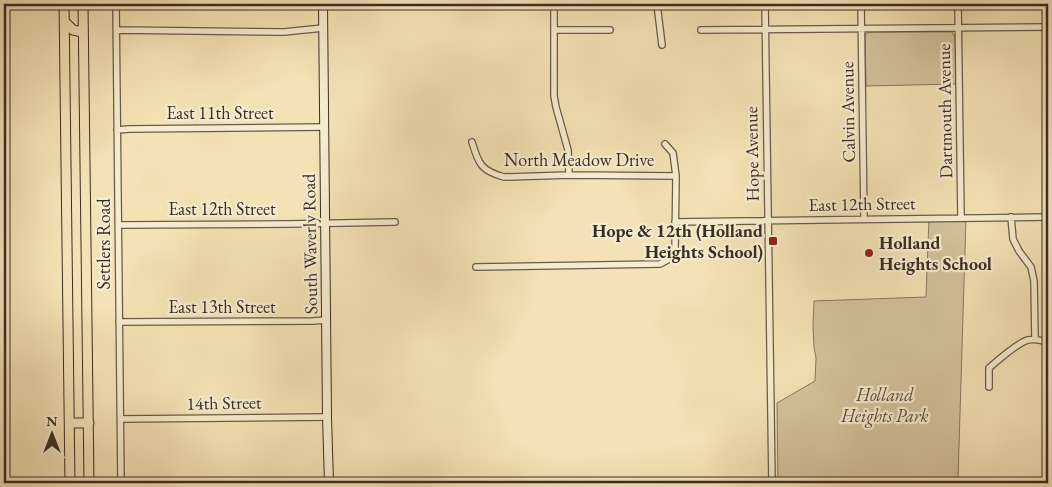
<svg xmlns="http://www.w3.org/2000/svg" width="1052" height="487" viewBox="0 0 1052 487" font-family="'EB Garamond',serif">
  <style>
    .green { fill: #d3c39d; stroke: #867861 }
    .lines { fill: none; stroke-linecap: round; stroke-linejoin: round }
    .minor-casing { stroke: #685b49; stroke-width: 8 }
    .secondary-casing { stroke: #392e25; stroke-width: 10 }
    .trunk-casing { stroke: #392e25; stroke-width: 11 }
    .minor { stroke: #f7eccf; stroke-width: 5.5 }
    .secondary { stroke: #f7eccf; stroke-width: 8 }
    .trunk { stroke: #f3e2b5; stroke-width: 9 }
    .poi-dot { fill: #8f2418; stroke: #f7eccf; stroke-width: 2 }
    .labels { text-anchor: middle; stroke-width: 4.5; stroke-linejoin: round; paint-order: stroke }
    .street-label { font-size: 18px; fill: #392e25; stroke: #f7eccf }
    .poi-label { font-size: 18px; font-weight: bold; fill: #392e25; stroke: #f7eccf; text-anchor: end }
    .park-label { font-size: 18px; font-style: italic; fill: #584c3d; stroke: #f7eccf }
  </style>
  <rect width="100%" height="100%" fill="#f3e2b5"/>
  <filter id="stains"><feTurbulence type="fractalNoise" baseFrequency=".004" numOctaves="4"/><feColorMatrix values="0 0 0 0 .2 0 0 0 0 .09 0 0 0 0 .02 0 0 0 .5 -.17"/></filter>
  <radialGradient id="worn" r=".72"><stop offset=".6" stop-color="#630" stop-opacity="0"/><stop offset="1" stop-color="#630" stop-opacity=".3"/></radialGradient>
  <path class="green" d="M870 32H952L955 37 956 84 866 86 865 36 866 34Z
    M929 218H966L958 479 826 483H778L777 403 815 381 816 358 814 347 813 325 814 301 926 297Z"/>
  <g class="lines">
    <g class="minor-casing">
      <path id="minor" d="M116 4 121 483
        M554 4V96L556 107 568 150 569 175
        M657 4 662 45
        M765 4 772 483
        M861 4 864 219
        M958 4 961 218
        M117 30 284 32 323 28
        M555 30H610
        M701 30 1048 27
        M117 130 129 129 324 127
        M472 142C478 163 481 171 504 177L569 175 676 176
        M1011 217 1013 239 1019 251 1031 267 1034 281 1035 339
        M675 222 1048 217
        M119 225 289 224 395 222
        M476 267 660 264 671 258 675 252 676 176 673 153 665 144
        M119 322 313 321 326 320
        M989 387V368C997 361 1019 342 1028 340 1035 338 1042 341 1048 342
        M121 419 327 417"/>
    </g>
    <g class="secondary-casing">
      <path id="secondary" d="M323 4 327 417 329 483"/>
    </g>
    <g class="trunk-casing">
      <path id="trunk" d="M64 4 70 483
        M83 4 89 483
        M65 22 73 30 83 32
        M70 423H89"/>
    </g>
    <use href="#minor" class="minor"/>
    <use href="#secondary" class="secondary"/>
    <use href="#trunk" class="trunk"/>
  </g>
  <g class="poi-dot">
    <rect x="768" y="236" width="10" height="10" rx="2.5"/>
    <circle cx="869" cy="253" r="5"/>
  </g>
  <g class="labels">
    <g class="street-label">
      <text transform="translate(945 111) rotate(-91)" y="6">Dartmouth Avenue</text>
      <text transform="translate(848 112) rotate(-91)" y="6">Calvin Avenue</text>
      <text x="220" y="119">East 11th Street</text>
      <text transform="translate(752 154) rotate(-91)" y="6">Hope Avenue</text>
      <text x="579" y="166">North Meadow Drive</text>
      <text transform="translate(862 204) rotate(-1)" y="6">East 12th Street</text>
      <text x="222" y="215">East 12th Street</text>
      <text transform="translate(104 244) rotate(-90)" y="6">Settlers Road</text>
      <text transform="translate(310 244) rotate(-91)" y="6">South Waverly Road</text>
      <text x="222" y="313">East 13th Street</text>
      <text transform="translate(224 403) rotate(-1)" y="6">14th Street</text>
    </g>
    <g class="poi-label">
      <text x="763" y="237">Hope &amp; 12th (Holland<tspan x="763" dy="21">Heights School)</tspan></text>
      <text x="879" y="249" text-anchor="start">Holland<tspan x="879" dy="21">Heights School</tspan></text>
    </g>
    <g class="park-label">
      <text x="885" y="401">Holland<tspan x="885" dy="21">Heights Park</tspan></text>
    </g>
  </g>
  <rect width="1052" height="487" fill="none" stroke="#f3e2b5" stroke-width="20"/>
  <rect x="5" y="5" width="1042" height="477" fill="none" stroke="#392e25" stroke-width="2.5"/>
  <rect x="10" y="10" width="1032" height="467" fill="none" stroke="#392e25"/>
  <g transform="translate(52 434)" stroke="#f7eccf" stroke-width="4" paint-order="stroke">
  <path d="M0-4L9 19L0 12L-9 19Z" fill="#392e25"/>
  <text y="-8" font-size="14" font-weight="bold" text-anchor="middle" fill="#392e25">N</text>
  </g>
  <rect width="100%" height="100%" filter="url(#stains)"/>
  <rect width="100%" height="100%" fill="url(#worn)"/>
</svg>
